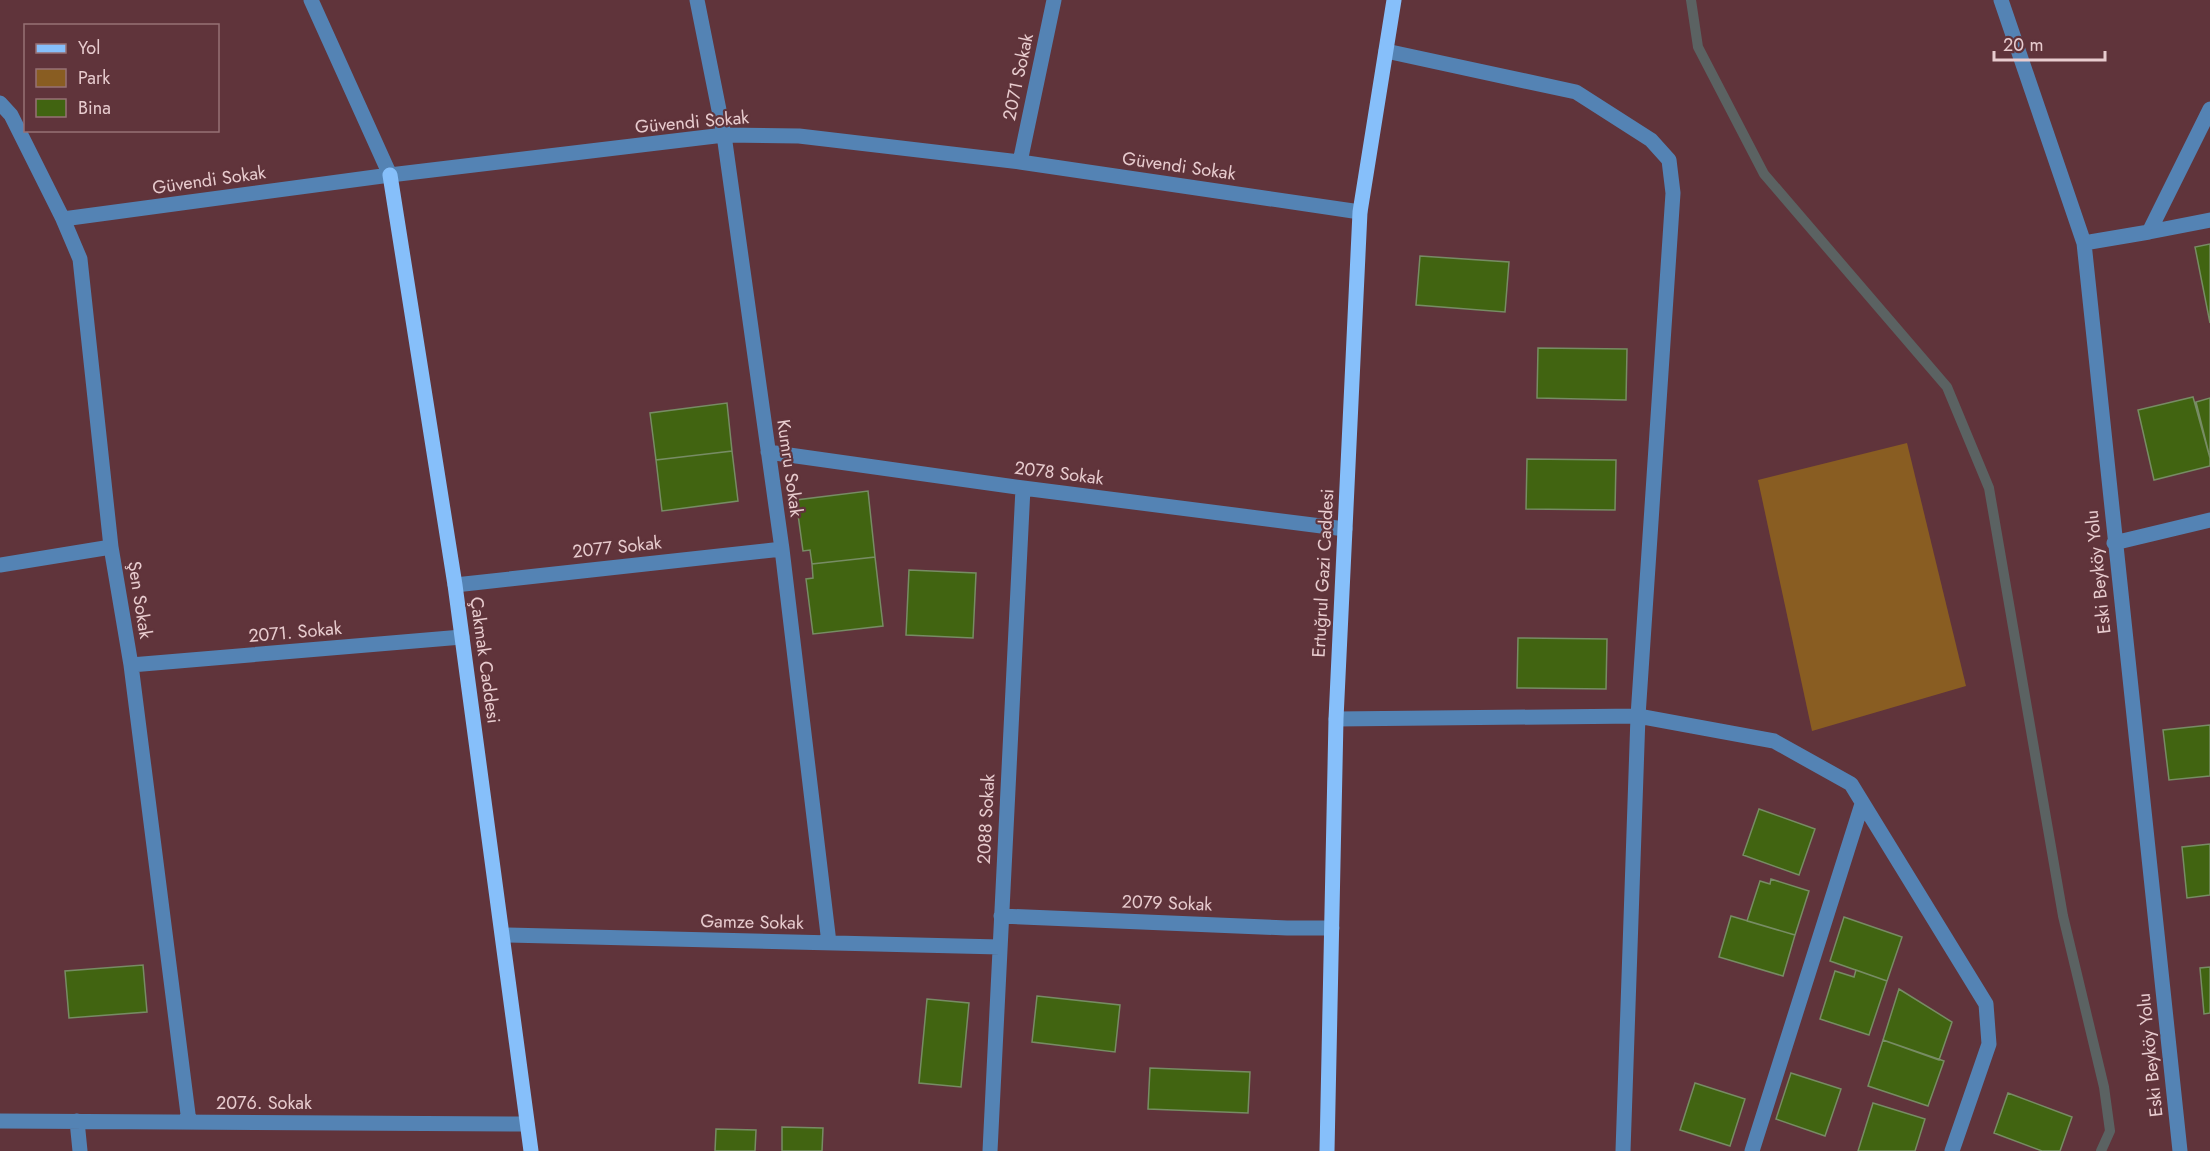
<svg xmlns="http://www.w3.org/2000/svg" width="2210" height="1151" viewBox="0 0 2210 1151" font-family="Jost,sans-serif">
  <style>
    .green { fill: #895d22 }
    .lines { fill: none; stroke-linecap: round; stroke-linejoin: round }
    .stream { stroke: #5b6262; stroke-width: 10 }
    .building { fill: #416411; stroke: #778c64; stroke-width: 1.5 }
    .minor { stroke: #5483b4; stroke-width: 15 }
    .major { stroke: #86bffa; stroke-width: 15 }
    .labels { text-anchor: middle; stroke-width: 4.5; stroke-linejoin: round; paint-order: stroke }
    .street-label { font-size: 18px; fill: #e8cccf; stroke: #60343b }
  </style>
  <rect width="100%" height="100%" fill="#60343b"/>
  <path class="green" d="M1907 443 1966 686 1812 731 1758 480Z"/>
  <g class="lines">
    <path class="stream" d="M1691 0 1698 47 1764 174 1947 387 1989 488 2063 916 2104 1087 2110 1131 2101 1151"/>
  </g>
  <path class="building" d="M2210 244V323L2195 247Z
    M1420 256 1509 262 1505 312 1416 305Z
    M1538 348 1627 349 1626 400 1537 398Z
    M2193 397 2210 458V466L2154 480 2138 410Z
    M2210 398V458L2196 402Z
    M727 403 732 451 656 460 650 413Z
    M732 451 738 501 662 511 656 460Z
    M1527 459 1616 460 1615 510 1526 509Z
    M868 491 875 557 812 564 810 550 803 551 796 500Z
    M875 557 883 626 813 634 806 579 813 578 812 564Z
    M909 570 976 573 973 638 906 635Z
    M1518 638 1607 639 1606 689 1517 688Z
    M2210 725V776L2169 780 2163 730Z
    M1759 809 1815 829 1799 875 1743 855Z
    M2210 844V895L2187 898 2182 847Z
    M1771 879 1809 891 1795 935 1747 921 1760 881 1770 884Z
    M1731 916 1795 935 1783 976 1719 957Z
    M1844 917 1902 937 1887 981 1830 961Z
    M143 965 147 1012 69 1018 65 971Z
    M2210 967V1013L2204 1014 2200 968Z
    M1856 970 1887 981 1869 1035 1820 1019 1835 971 1854 977Z
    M1899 989 1952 1022 1939 1060 1883 1040Z
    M1037 996 1120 1005 1115 1052 1032 1042Z
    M927 999 969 1003 961 1087 919 1083Z
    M1883 1040 1944 1061 1928 1106 1868 1086Z
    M1150 1068 1250 1072 1248 1113 1148 1109Z
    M1791 1073 1841 1089 1825 1136 1776 1119Z
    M1695 1083 1745 1099 1730 1146 1680 1130Z
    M2008 1093 2072 1117 2060 1151H2042L1994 1133Z
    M1873 1103 1925 1119 1915 1151H1858Z
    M782 1127 823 1128 822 1151H782Z
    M716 1129 756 1130 755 1151H715Z"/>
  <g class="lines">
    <path class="minor" d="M311 0 390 175
      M697 0 724 135 782 549 829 943
      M2001 0 2084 243 2180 1151
      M1386 51 1576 92 1651 140 1669 160 1673 193 1638 716 1623 1151
      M0 103 11 115 63 219 80 259 111 547 131 665 189 1122
      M1020 162 1054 0
      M63 219 390 175 724 135 799 136 1020 162 1360 212
      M2149 232 2210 220
      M2084 243 2149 232 2210 109
      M768 452 1023 488 1345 529
      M2114 543 2210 520
      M0 565 111 547
      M455 585 782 549
      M131 665 462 637
      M1336 719 1638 716 1774 741 1851 784 1986 1004 1989 1044 1952 1151
      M1001 916 1287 928H1332
      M503 935 1000 947
      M0 1121 527 1124
      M77 1121 80 1151
      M990 1151 1023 488
      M1752 1151 1862 804"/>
    <path class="major" d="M390 175 455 585 531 1151
      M1327 1151 1336 719 1360 212 1394 0"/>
  </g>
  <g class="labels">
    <g class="street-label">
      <text transform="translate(1018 77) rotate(-78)" y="6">2071 Sokak</text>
      <text transform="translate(692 122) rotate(-5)" y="6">Güvendi Sokak</text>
      <text transform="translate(1179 166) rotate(8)" y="6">Güvendi Sokak</text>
      <text transform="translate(209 180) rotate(-8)" y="6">Güvendi Sokak</text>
      <text transform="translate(790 468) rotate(82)" y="6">Kumru Sokak</text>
      <text transform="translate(1059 473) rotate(7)" y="6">2078 Sokak</text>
      <text transform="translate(617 547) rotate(-6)" y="6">2077 Sokak</text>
      <text transform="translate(2098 572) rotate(-96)" y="6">Eski Beyköy Yolu</text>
      <text transform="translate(1323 573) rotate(-87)" y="6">Ertuğrul Gazi Caddesi</text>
      <text transform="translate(140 600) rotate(81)" y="6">Şen Sokak</text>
      <text transform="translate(295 632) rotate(-5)" y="6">2071. Sokak</text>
      <text transform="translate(485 660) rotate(82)" y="6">Çakmak Caddesi</text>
      <text transform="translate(986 819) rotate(-87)" y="6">2088 Sokak</text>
      <text transform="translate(1167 903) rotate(2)" y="6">2079 Sokak</text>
      <text transform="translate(752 922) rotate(1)" y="6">Gamze Sokak</text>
      <text transform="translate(2150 1055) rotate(-96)" y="6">Eski Beyköy Yolu</text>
      <text x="264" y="1109">2076. Sokak</text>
    </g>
  </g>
  <rect x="24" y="24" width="195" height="108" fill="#60343b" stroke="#967176" stroke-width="1.5"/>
  <rect x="36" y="44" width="30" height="9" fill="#86bffa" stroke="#967176" stroke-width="1.5"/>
  <text x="78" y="54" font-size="18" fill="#e8cccf">Yol</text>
  <rect x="36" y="69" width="30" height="18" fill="#895d22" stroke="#967176" stroke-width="1.5"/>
  <text x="78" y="84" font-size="18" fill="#e8cccf">Park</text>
  <rect x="36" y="99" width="30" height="18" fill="#416411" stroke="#967176" stroke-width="1.5"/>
  <text x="78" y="114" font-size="18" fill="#e8cccf">Bina</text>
  <path d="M1994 51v9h111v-9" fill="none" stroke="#e8cccf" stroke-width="3"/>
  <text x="2003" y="51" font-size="18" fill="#e8cccf" stroke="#60343b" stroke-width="4.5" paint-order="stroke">20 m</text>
</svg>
